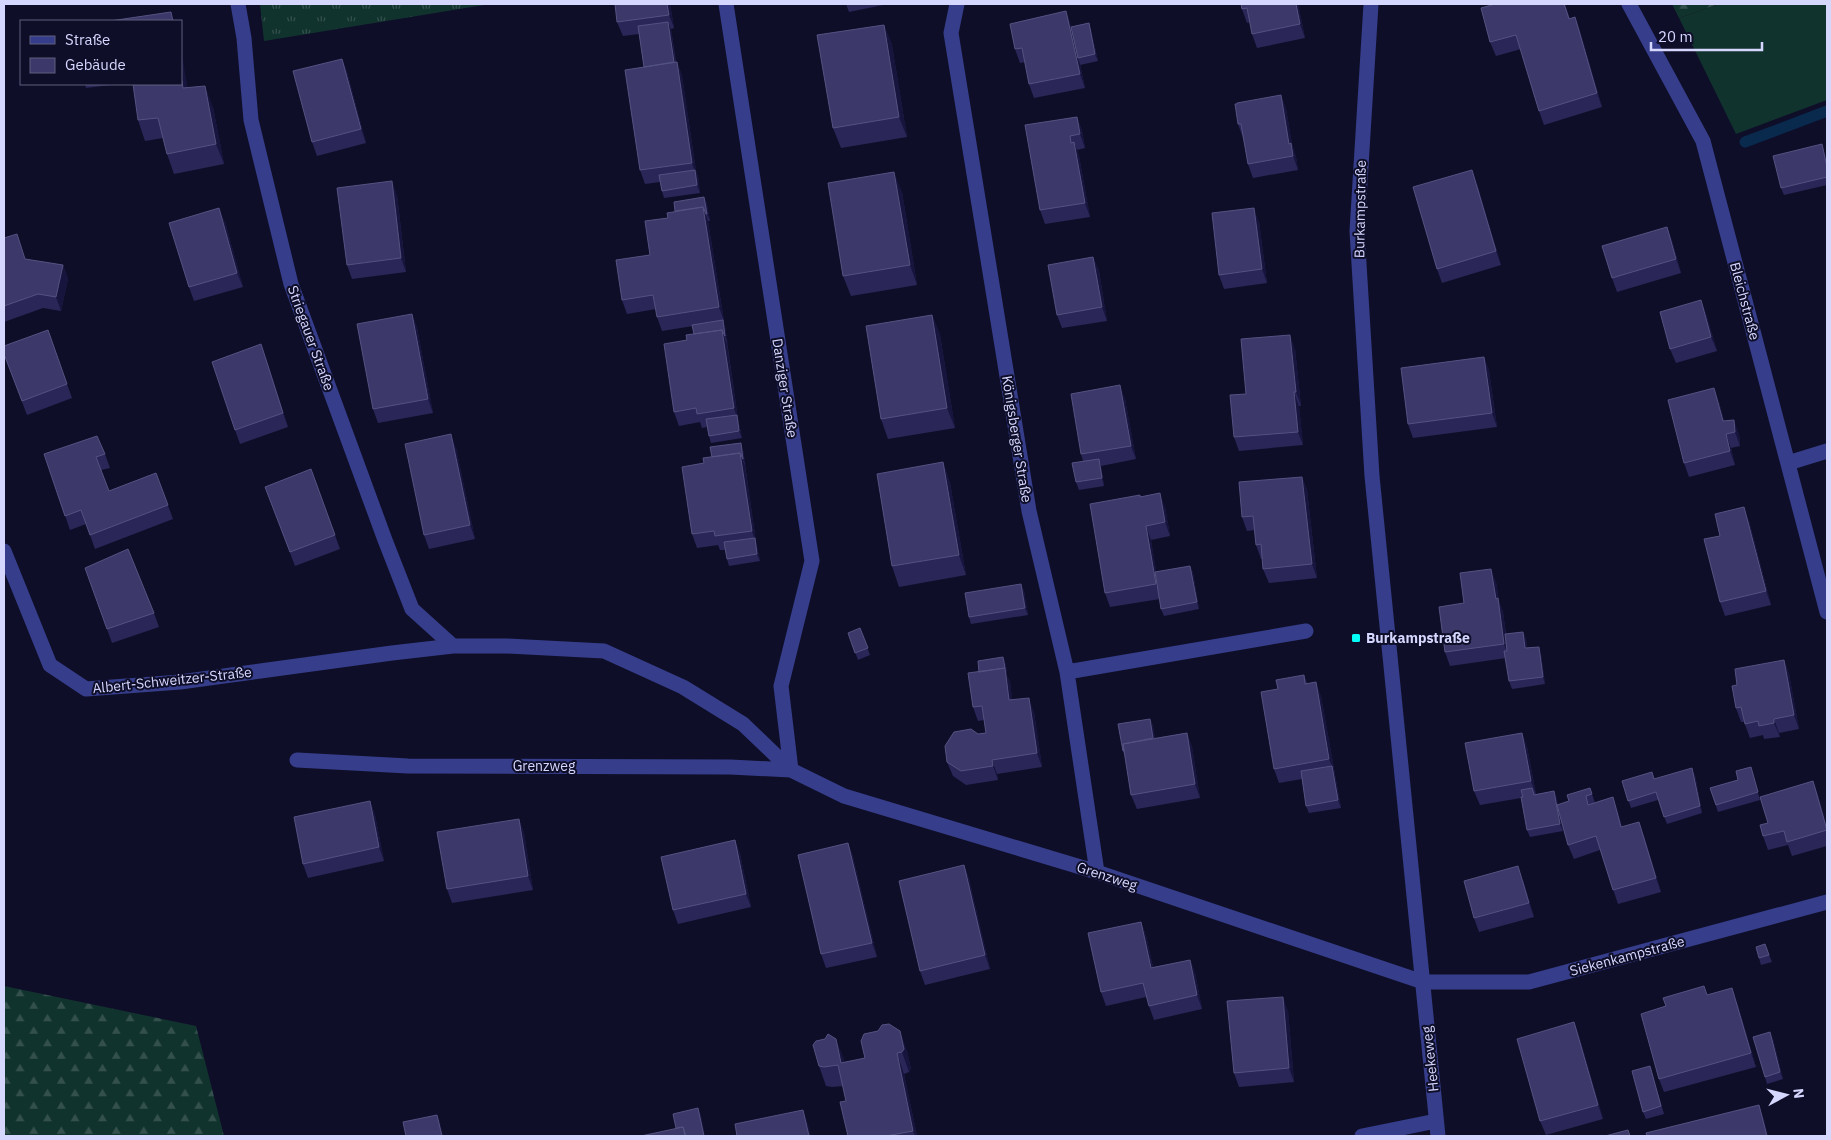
<svg xmlns="http://www.w3.org/2000/svg" width="1831" height="1140" viewBox="0 0 1831 1140" font-family="'IBM Plex Sans',sans-serif">
  <style>
    .grass { fill: url(#grass-tufts) }
    .forest { fill: url(#forest-firs) }
    .garden { fill: #11332e }
    .lines { fill: none; stroke-linecap: round; stroke-linejoin: round }
    .stream { stroke: #092a4d; stroke-width: 11 }
    .minor { stroke: #363e8b; stroke-width: 15 }
    .wall { fill: #2a2658 }
    .shaded-wall { fill: #17153d }
    .building { fill: #3c396a; stroke: #545281 }
    .poi-dot { fill: #02fff8; stroke: #0f0e29; stroke-width: 2 }
    .labels { text-anchor: middle; stroke-width: 4; stroke-linejoin: round; paint-order: stroke }
    .street-label { font-size: 14px; fill: #d6d7ff; stroke: #0f0e29 }
    .poi-label { font-size: 14px; font-weight: bold; fill: #d6d7ff; stroke: #0f0e29; text-anchor: start }
  </style>
  <defs>
    <pattern id="grass-tufts" width="24" height="20" patternUnits="userSpaceOnUse" patternTransform="scale(1.25)"><rect width="24" height="20" fill="#11332e"/><path d="M3 7l-1-3M5 7V3M7 7l1-3M15 17l-1-3M17 17v-4M19 17l1-3" fill="none" stroke="#33504d"/></pattern>
    <pattern id="forest-firs" width="22" height="20" patternUnits="userSpaceOnUse" patternTransform="scale(1.25)"><rect width="22" height="20" fill="#11332e"/><path d="M5 1l3.5 6h-7zM16 11l3.5 6h-7z" fill="#33504d"/></pattern>
  </defs>
  <rect width="100%" height="100%" fill="#0f0e29"/>
  <path class="grass" d="M260 4H490L264 41Z"/>
  <path class="forest" d="M1672 4H1719L1679 18Z
    M4 986 196 1026 224 1136H4Z"/>
  <path class="garden" d="M1719 4H1827V100L1736 134 1679 18Z"/>
  <g class="lines">
    <path class="stream" d="M1745 142 1827 111"/>
    <path class="minor" d="M238 4 244 38 251 120 291 284 385 540 412 609 453 646
      M957 4 951 33 1029 511 1067 672 1097 872
      M1371 4 1357 231 1372 476 1438 1136
      M1629 4 1703 141 1827 612
      M1788 463 1827 451
      M4 551 50 665 86 689 180 682 392 653 453 646H506L604 651 683 687 743 724 791 770 844 796 1097 872 1423 982H1529L1827 902
      M1067 672 1306 631
      M297 760 408 766 730 767 791 770 781 686 812 561 726 4
      M1362 1136 1436 1121"/>
  </g>
  <path class="wall" d="M670 4 674 28 671 29 676 62H677L682 76 696 171 698 177 700 193 664 198 662 191 660 182 645 184 640 170 644 67 639 34 623 36 617 22Z
    M846 4H888L849 12Z
    M1241 4H1298L1305 38 1257 48 1252 34 1250 22 1247 23 1242 9Z
    M1495 4H1565L1570 19 1575 17 1580 31 1602 107 1544 125 1539 111 1521 49 1496 56 1490 42Z
    M1089 23 1091 30 1098 61 1080 65V64L1085 88 1034 98 1029 84 1025 62 1020 63 1015 49 1072 27Z
    M884 25 892 45 907 137 841 148 833 128Z
    M342 59 347 72 366 143 317 156 312 142Z
    M85 84H118L86 88Z
    M187 88 213 107 224 164 174 174 167 154 163 138 145 141 138 120Z
    M1281 95 1286 109 1292 144 1296 157 1298 170 1253 178 1248 164 1243 138 1238 124Z
    M1077 117 1082 131 1085 148 1077 150 1079 156 1090 217 1045 224 1040 210Z
    M1822 144 1827 163V185L1784 195 1781 188Z
    M1477 184 1501 265 1442 283 1437 269Z
    M902 192 917 285 851 296 843 276Z
    M397 195 406 272 352 279 347 265Z
    M704 197 707 204 710 221H708L724 321H723L725 327 738 419 742 438 711 443 709 436 707 427 702 428 700 422 679 426 674 412 687 340 694 334 693 326 662 331 657 317 656 309 627 314 622 300 650 255 668 218 675 211Z
    M225 222 243 287 194 301 189 287Z
    M1259 222 1267 283 1224 289 1219 275Z
    M1667 227 1672 241 1681 273 1617 292 1612 278Z
    M4 238 25 259 63 265 68 279 61 311 43 308 4 322Z
    M1093 257 1099 271 1107 321 1062 328 1057 315Z
    M1701 300 1706 314 1717 351 1676 363 1670 349Z
    M412 314 417 328 433 413 378 423 373 409Z
    M932 315 940 335 955 428 888 439 881 419Z
    M48 330 72 398 27 415 4 354Z
    M1295 349 1301 406H1299L1303 445 1239 451 1234 437 1246 394Z
    M1484 357 1489 371 1497 427 1413 438 1408 424Z
    M266 358 288 427 240 444 235 430Z
    M1125 399 1136 459 1101 466 1104 486 1079 490 1076 482 1083 461 1081 454Z
    M1719 402 1724 421 1739 434 1740 446 1731 448 1735 465 1689 477 1684 463Z
    M456 448 475 539 429 549 424 535Z
    M743 450 756 542 760 561 729 566 727 559 725 550H720L718 545 697 548 692 534 704 463Z
    M44 454H105L110 468 101 470 109 491 156 473 173 519 95 549 86 524 70 530Z
    M943 462 950 483 966 575 899 587 892 566Z
    M311 469 340 549 295 566 265 487Z
    M1302 477 1307 490 1317 578 1269 583 1263 569V559H1261L1256 545 1255 530 1247 531 1242 517Z
    M1141 497 1165 507 1170 536 1151 540 1156 572 1190 566 1193 573 1199 609 1164 616 1161 609 1160 599 1110 607 1105 593Z
    M1749 521 1771 605 1725 616 1720 602V536Z
    M85 568 154 613 159 627 112 643Z
    M1496 582 1499 601 1503 612 1506 634 1523 632 1526 639 1527 648 1541 654 1545 684 1512 689 1509 681 1506 658 1450 666 1445 652 1464 603Z
    M1021 584 1024 591 1028 615 971 624 969 617Z
    M860 628 870 655 858 660 848 633Z
    M1003 657 1006 665 1007 676 1010 682 1012 700 1034 712 1042 767 997 774 998 780 966 785 953 776 947 762 978 734 986 733 984 720 978 721 973 707 979 672Z
    M1784 660 1789 674 1799 729 1779 733 1780 737 1764 739 1763 735 1750 738 1744 722H1741L1736 708 1737 685Z
    M1304 675 1307 683 1321 696 1341 808 1309 813 1306 806 1302 779 1279 783 1274 769 1278 689Z
    M1150 719 1153 726 1155 738 1187 733 1192 747 1200 798 1137 809 1131 795 1125 757 1123 751Z
    M1522 733 1527 747 1536 794 1554 791 1558 805 1569 801 1590 788 1595 803 1613 797 1622 827 1644 836 1661 892 1618 904 1600 850 1574 859 1568 845 1559 811 1563 831 1530 837 1527 830 1521 798 1480 805 1474 791Z
    M1751 767 1760 800 1718 812 1710 788 1738 780Z
    M1695 775 1702 813 1667 824 1658 800 1631 808 1622 781Z
    M1813 781 1818 795 1827 828V846L1792 856 1788 845 1768 850 1763 836 1768 823Z
    M370 801 375 815 384 861 308 878 303 864Z
    M519 819 524 833 533 890 452 903 447 889Z
    M735 840 740 854 751 907 678 924 673 910Z
    M848 843 853 857 877 957 826 968 821 954Z
    M964 865 969 879 990 969 925 985 920 971Z
    M1523 880 1534 917 1479 932 1474 918Z
    M1141 922 1146 936 1153 967 1190 960 1195 973 1202 1009 1154 1020 1149 1006 1146 997 1106 1006 1101 992Z
    M1765 944 1772 962 1761 965 1759 958Z
    M1708 995 1737 1002 1756 1067 1664 1092 1659 1079Z
    M1288 1011 1294 1082 1239 1087 1234 1073Z
    M1574 1022 1579 1036 1603 1119 1546 1135 1540 1121Z
    M1773 1039 1783 1079 1767 1084 1765 1077Z
    M907 1051 911 1069 909 1072 904 1074 917 1136H848L846 1101 843 1086 832 1087 826 1086 819 1066 844 1059V1062Z
    M1652 1073 1664 1114 1646 1119 1643 1112Z"/>
  <path class="shaded-wall" d="M667 4H670L674 28 669 15Z
    M1296 4H1298L1305 38 1300 24Z
    M1066 11 1071 25 1078 58 1080 64 1085 88 1080 74Z
    M1575 17 1580 31 1602 107 1597 93Z
    M668 22 671 29 677 76 675 69Z
    M1089 23 1091 30 1098 61 1095 54Z
    M884 25 892 45 907 137 899 117Z
    M181 49 191 109 183 88 181 76Z
    M342 59 347 72 366 143 361 129Z
    M677 62 682 76 696 171 698 177 700 193 697 185 696 175 692 163Z
    M205 86 213 107 224 164 216 144Z
    M1281 95 1286 109 1292 144 1296 157 1298 170 1289 144Z
    M1077 117 1082 131 1085 148 1080 134Z
    M1074 142 1079 156 1090 217 1085 203Z
    M1822 144 1827 163V167Z
    M1472 170 1477 184 1501 265 1496 251Z
    M894 172 902 192 917 285 910 265Z
    M392 181 397 195 406 272 401 258Z
    M704 197 707 204 710 221 707 214Z
    M703 207 708 221 724 321 719 307Z
    M219 208 225 222 243 287 237 273Z
    M1254 208 1259 222 1267 283 1262 269Z
    M1667 227 1672 241 1681 273 1676 259Z
    M1093 257 1099 271 1107 321 1102 307Z
    M63 265 68 279 61 311 56 297Z
    M1701 300 1706 314 1717 351 1711 337Z
    M412 314 417 328 433 413 428 399Z
    M932 315 940 335 955 428 947 408Z
    M723 320 725 327 728 343 725 336Z
    M722 330 727 344 738 419 742 438 739 431 737 418 734 408Z
    M1290 335 1295 349 1301 406 1296 392Z
    M261 344 266 358 288 427 283 413Z
    M1484 357 1489 371 1497 427 1492 413Z
    M1120 385 1125 399 1136 459 1131 446Z
    M1714 388 1719 402 1728 435 1723 421Z
    M1294 392 1299 406 1303 445 1298 432Z
    M1734 420 1739 434 1740 446 1735 432Z
    M451 434 456 448 475 539 470 525Z
    M1726 434 1731 448 1735 465 1730 451Z
    M741 443 743 450 746 466 743 459Z
    M740 453 745 466 756 542 760 561 757 554 755 541 752 531Z
    M1099 459 1101 466 1104 486 1102 478Z
    M943 462 950 483 966 575 959 555Z
    M1302 477 1307 490 1317 578 1312 564Z
    M1160 493 1165 507 1170 536 1165 522Z
    M1744 507 1749 521 1771 605 1766 591Z
    M1146 526 1151 540 1161 598 1156 584Z
    M1190 566 1193 573 1199 609 1197 602Z
    M1491 569 1496 582 1499 601 1503 612 1509 658 1504 644 1496 599Z
    M1021 584 1024 591 1028 615 1025 608Z
    M1523 632 1526 639 1528 656 1525 648Z
    M1539 647 1541 654 1545 684 1543 677Z
    M1003 657 1006 665 1007 676 1010 682 1014 714 1009 700Z
    M1784 660 1789 674 1799 729 1794 715Z
    M1316 682 1321 696 1341 808 1338 800 1332 766 1329 759Z
    M1029 698 1034 712 1042 767 1037 753Z
    M1150 719 1153 726 1157 752 1154 745Z
    M1774 719 1779 733 1780 737 1774 723Z
    M1187 733 1192 747 1200 798 1195 784Z
    M1522 733 1527 747 1536 795 1531 781Z
    M992 760 997 774 998 780 993 766Z
    M1692 768 1695 775 1702 813 1700 806Z
    M1813 781 1818 795 1827 828V831Z
    M1554 791 1557 798 1563 831 1560 824Z
    M1613 797 1618 811 1626 841 1621 827Z
    M370 801 375 815 384 861 379 847Z
    M519 819 524 833 533 890 528 876Z
    M1639 822 1644 836 1661 892 1656 878Z
    M735 840 740 854 751 907 746 894Z
    M848 843 853 857 877 957 872 943Z
    M964 865 969 879 990 969 985 955Z
    M1518 866 1523 880 1534 917 1529 903Z
    M1141 922 1146 936 1156 982 1151 968Z
    M1190 960 1195 973 1202 1009 1197 995Z
    M1732 988 1737 1002 1756 1067 1751 1053Z
    M1283 997 1288 1011 1294 1082 1289 1068Z
    M1574 1022 1579 1036 1603 1119 1598 1105Z
    M900 1031 907 1051 911 1069 909 1072 902 1052Z
    M1770 1032 1773 1039 1783 1079 1780 1072Z
    M836 1039 844 1059 849 1083 841 1063Z
    M897 1053 904 1074 917 1136H915L913 1131Z
    M1759 1105 1764 1119 1768 1136H1767Z
    M698 1108 701 1115 705 1136H704Z
    M803 1110 808 1124 811 1136H809Z
    M437 1115 440 1122 443 1136H442Z"/>
  <path class="building" d="M615 4H667L669 15 617 22Z
    M1241 4H1296L1300 24 1252 34 1247 8 1242 9Z
    M1495 4H1564L1569 19 1575 17 1597 93 1539 111 1516 35 1490 42 1481 8Z
    M1066 11 1080 74 1029 84 1022 48 1015 49 1010 24Z
    M171 12 173 21H110Z
    M668 22 674 62 644 67 638 26Z
    M1089 23 1095 54 1078 58 1071 27Z
    M884 25 899 117 833 128 817 35Z
    M342 59 361 129 312 142 293 71Z
    M677 62 692 163 640 170 625 70Z
    M181 76 183 88 205 86 216 144 167 154 158 118 138 120 133 84H181Z
    M1281 95 1289 144 1291 143 1293 156 1248 164 1241 124H1238L1235 104H1237V103Z
    M1077 117 1080 134 1070 136 1071 143 1074 142 1085 203 1040 210 1025 125Z
    M1822 144 1827 167V177L1781 188 1773 156Z
    M695 170 697 185 662 191 659 175Z
    M1472 170 1496 251 1437 269 1413 187Z
    M894 172 910 265 843 276 828 183Z
    M392 181 401 258 347 265 337 188Z
    M704 197 707 214H706L703 207 675 211 674 202Z
    M703 207 719 307 657 317 653 295 622 300 616 260 650 255 645 221 668 218 667 213Z
    M219 208 237 273 189 287 169 223Z
    M1254 208 1262 269 1219 275 1212 213Z
    M1667 227 1676 259 1612 278 1602 246Z
    M17 234 25 259 63 265 56 297 38 294 4 306V238Z
    M1093 257 1102 307 1057 315 1048 265Z
    M1701 300 1711 337 1670 349 1660 312Z
    M412 314 428 399 373 409 357 324Z
    M932 315 947 408 881 419 866 326Z
    M723 320 725 336 722 330 694 334 692 325Z
    M48 330 67 384 22 401 4 354V346Z
    M722 330 734 408 697 414 696 408 674 412 664 344 687 340 686 335Z
    M1290 335 1296 392H1294L1298 432 1234 437 1230 395 1246 394 1241 339Z
    M261 344 283 413 235 430 212 362Z
    M1484 357 1492 413 1408 424 1401 368Z
    M1120 385 1131 446 1081 454 1071 394Z
    M1714 388 1723 421 1734 420 1735 432 1726 434 1730 451 1684 463 1668 400Z
    M737 415 739 431 709 436 706 419Z
    M451 434 470 525 424 535 405 444Z
    M97 436 105 454 96 457 109 491 156 473 168 505 90 535 81 510 65 516 44 454Z
    M741 443 743 459 740 453 712 457 710 447Z
    M740 453 752 531 715 536 714 531 692 534 682 467 704 463 703 458Z
    M1099 459 1102 478 1076 482 1072 463Z
    M943 462 959 555 892 566 877 474Z
    M311 469 335 535 290 552 265 487Z
    M1302 477 1312 564 1263 569 1261 544 1256 545 1253 516 1242 517 1239 482Z
    M1160 493 1165 522 1146 526 1156 584 1105 593 1090 504 1140 495V497Z
    M1744 507 1766 591 1720 602 1704 539 1720 536 1715 514Z
    M755 538 757 554 727 559 724 542Z
    M128 549 154 613 107 629 85 568Z
    M1190 566 1197 602 1161 609 1155 572Z
    M1491 569 1496 599 1498 598 1504 644 1445 652 1439 607 1464 603 1460 573Z
    M1021 584 1025 608 969 617 965 593Z
    M860 628 868 648 855 653 848 633Z
    M1523 632 1525 648 1539 647 1543 677 1509 681 1504 651H1507L1505 634Z
    M1003 657 1005 668 979 672 978 661Z
    M1784 660 1794 715 1774 719V723L1759 726 1758 721 1745 724 1741 707 1736 708 1732 686 1737 685 1735 669Z
    M1005 668 1009 700 1029 698 1037 753 992 760 993 766 961 771 947 762 945 746 954 732 971 729 978 734 986 733 982 706 973 707 968 673Z
    M1304 675 1305 684 1316 682 1329 759 1274 769 1261 692 1278 689 1276 680Z
    M1150 719 1153 738 1123 744 1124 751H1123L1118 724Z
    M1187 733 1195 784 1131 795 1123 744Z
    M1522 733 1531 781 1474 791 1465 743Z
    M1332 766 1338 800 1306 806 1301 771Z
    M1751 767 1758 792 1716 805 1710 788 1738 780 1736 771Z
    M1692 768 1700 806 1664 817 1656 792 1628 801 1622 781 1652 772 1654 779Z
    M1813 781 1827 830 1787 842 1784 831 1763 836 1760 825 1768 823 1760 797Z
    M1532 788 1534 795 1554 791 1560 824 1527 830 1521 797H1523L1521 790Z
    M1590 788 1592 794 1586 796 1588 805 1613 797 1621 827 1639 822 1656 878 1613 890 1596 836 1568 845 1557 805 1569 801 1567 795Z
    M370 801 379 847 303 864 294 817Z
    M519 819 528 876 447 889 437 832Z
    M735 840 746 894 673 910 661 857Z
    M848 843 872 943 821 954 798 855Z
    M964 865 985 955 920 971 899 881Z
    M1518 866 1529 903 1474 918 1464 881Z
    M1141 922 1151 968 1190 960 1197 995 1149 1006 1143 983 1101 992 1088 933Z
    M1765 944 1769 955 1759 958 1756 947Z
    M1704 986 1707 995 1732 988 1751 1053 1659 1079 1641 1014 1666 1006 1663 998Z
    M1283 997 1289 1068 1234 1073 1227 1001Z
    M1574 1022 1598 1105 1540 1121 1517 1039Z
    M889 1024 900 1031 904 1049 902 1052 897 1053 913 1131 886 1136H848L840 1102 846 1101 838 1065 824 1067 819 1066 813 1045 816 1041 825 1039 828 1034 836 1039 841 1063 865 1058 861 1041 864 1034 878 1031 882 1025Z
    M1770 1032 1780 1072 1765 1077 1753 1037Z
    M1650 1066 1661 1106 1643 1112 1632 1071Z
    M1759 1105 1767 1136H1647L1646 1133Z
    M698 1108 704 1136H686L683 1127 676 1128 673 1114Z
    M803 1110 809 1136H737L735 1124Z
    M437 1115 442 1136H406L403 1122Z
    M683 1127 685 1136H641Z
    M1628 1130 1630 1136H1605Z"/>
  <rect class="poi-dot" x="1351" y="633" width="10" height="10" rx="2.5"/>
  <g class="labels">
    <g class="street-label">
      <text transform="translate(1360 209) rotate(-89)" y="5">Burkampstraße</text>
      <text transform="translate(1745 301) rotate(75)" y="5">Bleichstraße</text>
      <text transform="translate(311 338) rotate(70)" y="5">Striegauer Straße</text>
      <text transform="translate(785 388) rotate(81)" y="5">Danziger Straße</text>
      <text transform="translate(1017 439) rotate(81)" y="5">Königsberger Straße</text>
      <text transform="translate(172 680) rotate(-6)" y="5">Albert-Schweitzer-Straße</text>
      <text x="544" y="771">Grenzweg</text>
      <text transform="translate(1107 876) rotate(18)" y="5">Grenzweg</text>
      <text transform="translate(1627 956) rotate(-15)" y="5">Siekenkampstraße</text>
      <text transform="translate(1430 1059) rotate(-96)" y="5">Heekeweg</text>
    </g>
    <g class="poi-label">
      <text x="1366" y="643">Burkampstraße</text>
    </g>
  </g>
  <rect width="1831" height="1140" fill="none" stroke="#d6d7ff" stroke-width="10"/>
  <rect x="20" y="20" width="162" height="65" fill="#0f0e29" stroke="#5f5e7f"/>
  <rect x="30" y="36" width="25" height="8" fill="#363e8b" stroke="#5f5e7f"/>
  <text x="65" y="45" font-size="15" fill="#d6d7ff">Straße</text>
  <rect x="30" y="58" width="25" height="15" fill="#3c396a" stroke="#5f5e7f"/>
  <text x="65" y="70" font-size="15" fill="#d6d7ff">Gebäude</text>
  <g transform="translate(1786 1095) rotate(83)" stroke="#0f0e29" stroke-width="4" paint-order="stroke">
  <path d="M0-4L9 19L0 12L-9 19Z" fill="#d6d7ff"/>
  <text y="-8" font-size="14" font-weight="bold" text-anchor="middle" fill="#d6d7ff">N</text>
  </g>
  <path d="M1651 42v8h111v-8" fill="none" stroke="#d6d7ff" stroke-width="2.5"/>
  <text x="1658" y="42" font-size="15" fill="#d6d7ff" stroke="#0f0e29" stroke-width="4" paint-order="stroke">20 m</text>
</svg>
